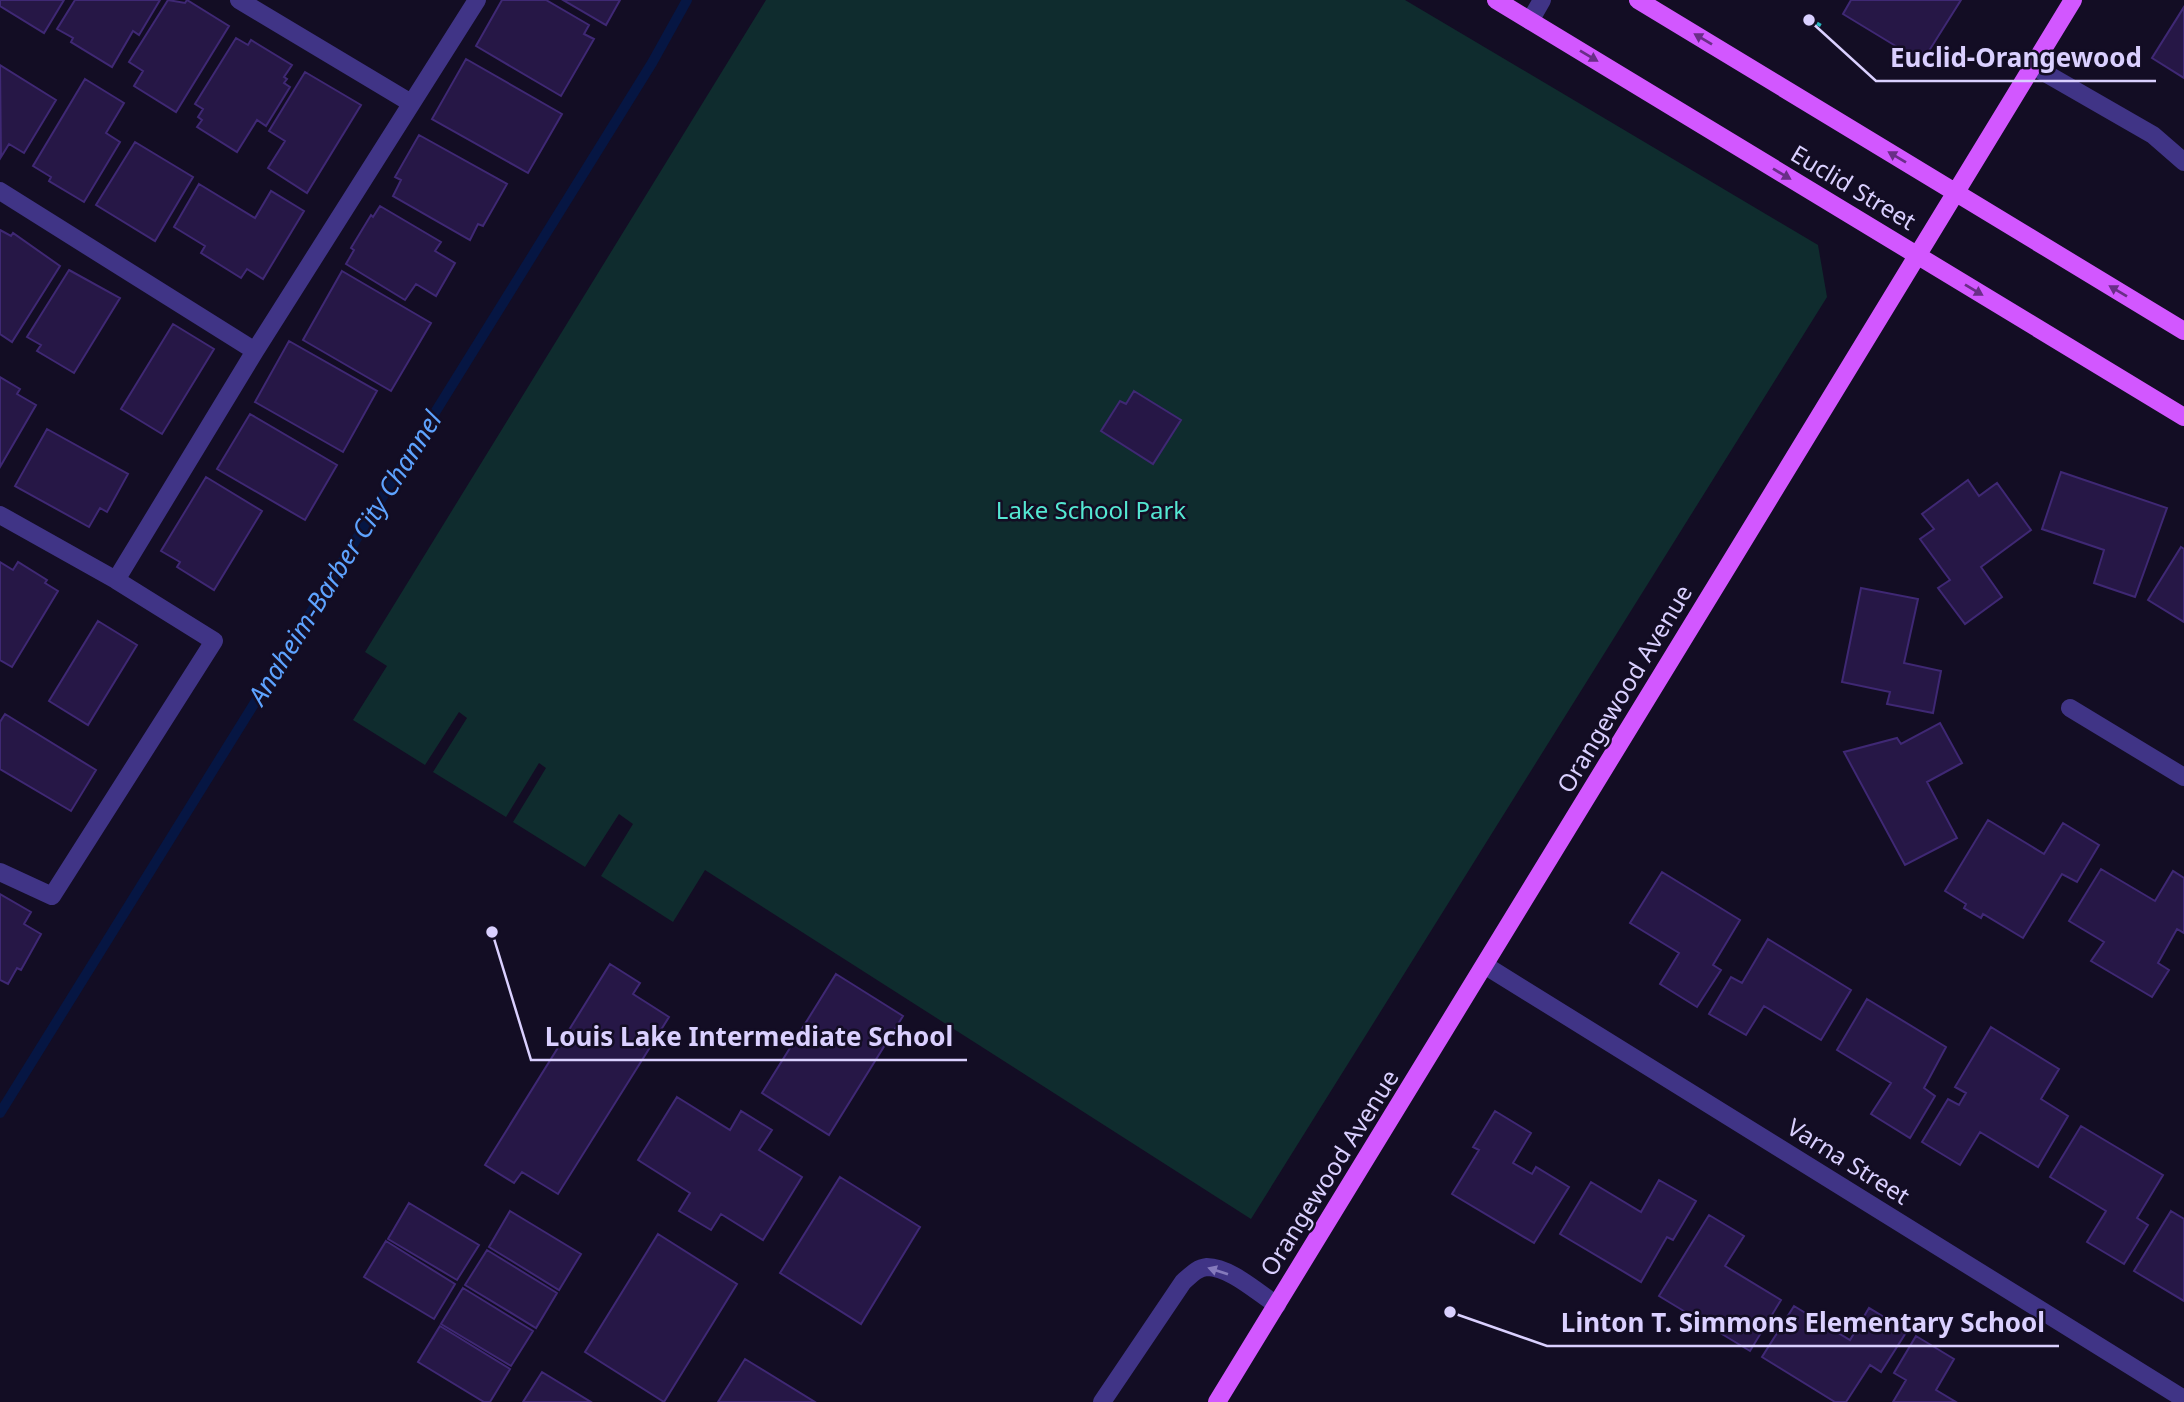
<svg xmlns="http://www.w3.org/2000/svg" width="2184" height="1402" viewBox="0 0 2184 1402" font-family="'Noto Sans',sans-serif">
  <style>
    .green { fill: #0f2c2e }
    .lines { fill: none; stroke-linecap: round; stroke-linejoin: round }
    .stream { stroke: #061643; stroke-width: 10 }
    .building { fill: #261746; stroke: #3f2874; stroke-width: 2 }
    .path { stroke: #26b5bc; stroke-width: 4.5; stroke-dasharray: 3.5 5; stroke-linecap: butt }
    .minor { stroke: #403486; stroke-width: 18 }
    .major { stroke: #d257ff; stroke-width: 18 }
    .oneway { fill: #692e87 }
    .oneway2 { fill: #857abc }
    .labels { text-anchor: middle; stroke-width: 5; stroke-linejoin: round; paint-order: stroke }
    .street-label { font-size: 24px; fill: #dad0ff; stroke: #130d24 }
    .park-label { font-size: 24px; fill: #54e7d2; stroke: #130d24 }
    .water-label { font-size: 26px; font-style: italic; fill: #5ea3ff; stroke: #130d24 }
    .leader { fill: none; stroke: #dad0ff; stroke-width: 2.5 }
    .callout-dot { fill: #dad0ff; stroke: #130d24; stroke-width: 2.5 }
    .callout-label { font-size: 26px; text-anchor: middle; font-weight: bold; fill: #dad0ff; stroke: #130d24; stroke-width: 5; stroke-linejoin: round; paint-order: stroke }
  </style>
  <rect width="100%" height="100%" fill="#130d24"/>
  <path class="green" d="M766 0H1405L1818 245 1827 297 1251 1219 705 870 673 922 601 876 633 824 619 814 585 867 513 822 546 768 539 763 506 817 433 772 467 718 459 712 425 765 353 720 387 666 365 652Z"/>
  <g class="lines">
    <path class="stream" d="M0 1113 652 63 687 0"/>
  </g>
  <path class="building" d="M0 0H64L44 33 0 6Z
    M75 0H160L139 35 133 31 112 67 71 42 73 38 57 29Z
    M168 0 185 3 187 0 229 26 176 112 134 86 143 71 129 62Z
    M502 0H546L589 25 584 34 594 39 561 96 476 46Z
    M563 0H620L606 25Z
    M1851 0H1961L1922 62 1843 14Z
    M2184 7V78L2152 58Z
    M236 38 248 45 251 40 292 65 284 77 287 79 284 83 290 87 266 126 257 120 237 152 197 127 202 120 198 117 203 109 195 104Z
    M466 59 562 114 528 173 432 119Z
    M0 65 56 100 24 153 9 144 1 157Z
    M305 72 361 105 307 193 268 168 285 141 269 131Z
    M85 79 124 103 106 133 120 142 84 202 49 181 51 177 33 166Z
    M419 135 507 184 483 226 478 224 470 240 393 196 401 180 395 177Z
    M135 142 193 177 155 241 96 205Z
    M199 184 255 218 271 191 304 211 263 279 247 269 241 278 201 253 205 246 174 227Z
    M380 206 441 242 435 251 455 263 436 296 416 284 405 300 346 264 354 250 351 248 371 215 373 217Z
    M0 230 11 236 13 233 60 266 12 342 0 334Z
    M69 270 120 298 74 373 37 351 41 345 27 337Z
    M342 271 431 323 391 391 303 340Z
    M173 324 214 349 162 434 121 409Z
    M289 341 377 391 343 452 255 402Z
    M0 377 20 389 17 394 36 405 0 467Z
    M1134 391 1181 420 1153 464 1101 431 1120 401 1126 404Z
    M250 414 337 465 305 520 217 469Z
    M47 429 128 474 107 512 100 508 89 527 15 486Z
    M2061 472 2167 508 2135 597 2094 583 2104 550 2042 529Z
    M206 477 262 511 214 590 177 567 180 562 161 551Z
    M1968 480 1979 496 1997 483 2031 530 1981 567 2002 597 1965 624 1938 588 1950 580 1920 539 1934 529 1922 514Z
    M2181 547 2184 549V622L2148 600Z
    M0 562 13 570 18 562 47 580 45 583 58 591 12 667 0 660Z
    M1861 588 1918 599 1904 663 1941 671 1933 713 1887 704 1890 692 1842 682Z
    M98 621 137 645 88 725 49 701Z
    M5 714 96 770 71 811 0 769V722Z
    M1940 723 1962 763 1927 782 1957 838 1905 865 1844 752 1897 738 1901 744Z
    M1988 820 2044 854 2063 823 2099 845 2077 882 2062 874 2023 938 1983 914 1981 918 1964 908 1966 904 1945 891Z
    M2101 869 2155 901 2173 871 2184 878V933L2177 929 2158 963 2169 970 2152 997 2091 961 2104 942 2069 921Z
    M1662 872 1740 920 1713 965 1721 970 1697 1007 1660 984 1679 953 1630 923Z
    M0 894 31 912 24 924 41 934 21 970 17 968 8 984 0 980Z
    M1768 939 1851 990 1821 1040 1764 1006 1746 1035 1709 1014 1731 977 1742 983Z
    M610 964 640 983 633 994 669 1017 558 1194 522 1172 514 1183 485 1165Z
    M836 974 903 1016 829 1135 762 1093Z
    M1867 999 1946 1047 1924 1088 1935 1096 1910 1138 1871 1114 1891 1083 1837 1050Z
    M1991 1027 2059 1069 2041 1099 2068 1116 2038 1167 1980 1132 1960 1165 1922 1142 1948 1099 1959 1105 1966 1093 1955 1087Z
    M677 1097 730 1130 741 1111 772 1130 759 1150 802 1177 763 1240 721 1214 711 1230 679 1211 690 1193 638 1160Z
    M1495 1111 1531 1133 1513 1163 1532 1174 1536 1167 1569 1187 1534 1243 1452 1194 1479 1150 1473 1147Z
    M2081 1126 2163 1175 2137 1218 2148 1225 2124 1264 2087 1242 2106 1211 2050 1177Z
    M840 1177 920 1227 861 1324 780 1273Z
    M1659 1180 1696 1201 1673 1240 1667 1237 1641 1282 1560 1234 1591 1182 1641 1212Z
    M409 1203 479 1245 457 1280 388 1239Z
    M510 1211 581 1254 559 1290 489 1247Z
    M2171 1211 2184 1219V1301L2134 1271Z
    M1709 1215 1744 1236 1725 1266 1781 1300 1750 1351 1659 1296Z
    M658 1234 737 1284 664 1402 585 1352Z
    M386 1241 455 1284 434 1319 364 1277Z
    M487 1250 557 1293 536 1328 465 1285Z
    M463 1288 533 1331 511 1366 441 1324Z
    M1794 1306 1850 1340 1869 1308 1907 1331 1881 1372 1870 1365 1846 1402H1835L1762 1357Z
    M440 1326 510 1369 490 1402H484L418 1362Z
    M1916 1336 1954 1359 1936 1390 1956 1402H1893L1906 1380 1894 1373Z
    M745 1359 815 1402H718Z
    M542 1372 591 1402H523Z"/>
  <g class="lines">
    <path class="path" d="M1818 26 1822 19"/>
    <path class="minor" d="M239 0 411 103
      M1530 21 1542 0
      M2033 66 2153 135 2184 162
      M0 191 255 351
      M0 515 116 580 214 641 52 896 0 872
      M116 580 255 351 477 0
      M2070 708 2184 777
      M1486 966 2184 1399
      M1102 1402 1183 1282C1191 1275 1197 1268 1207 1267 1230 1267 1258 1293 1277 1305"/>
    <path class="major" d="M1496 0 2184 417
      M1638 0 2184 331
      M1217 1402C1505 936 1787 467 2073 0"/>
  </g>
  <defs><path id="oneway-solid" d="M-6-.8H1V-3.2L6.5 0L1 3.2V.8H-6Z" transform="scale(1.75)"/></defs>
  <g class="oneway">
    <use href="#oneway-solid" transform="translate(1703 39) rotate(-149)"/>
    <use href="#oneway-solid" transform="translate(1589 56) rotate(31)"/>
    <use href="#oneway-solid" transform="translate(1897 157) rotate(-149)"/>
    <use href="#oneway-solid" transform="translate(1782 174) rotate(31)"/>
    <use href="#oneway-solid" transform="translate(1974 290) rotate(31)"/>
    <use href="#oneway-solid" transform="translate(2118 291) rotate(-149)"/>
  </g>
  <use class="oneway2" href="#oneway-solid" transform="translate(1218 1271) rotate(-162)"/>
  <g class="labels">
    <g class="street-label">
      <text transform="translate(1853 188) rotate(31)" y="8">Euclid Street</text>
      <text transform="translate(1625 689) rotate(-59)" y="8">Orangewood Avenue</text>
      <text transform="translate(1848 1162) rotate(32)" y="8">Varna Street</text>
      <text transform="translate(1330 1173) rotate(-58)" y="8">Orangewood Avenue</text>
    </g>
    <g class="park-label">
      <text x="1091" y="519">Lake School Park</text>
    </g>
    <g class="water-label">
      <text transform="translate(345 558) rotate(-58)" y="9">Anaheim-Barber City Channel</text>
    </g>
  </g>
  <path class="leader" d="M1809 20L1876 81H2156M492 932L531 1060H967M1450 1312L1547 1346H2059"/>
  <g class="callout-dot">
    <circle cx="1809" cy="20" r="7"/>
    <circle cx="492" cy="932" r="7"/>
    <circle cx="1450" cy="1312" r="7"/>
  </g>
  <g class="callout-label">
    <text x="2016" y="67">Euclid-Orangewood</text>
    <text x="749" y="1046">Louis Lake Intermediate School</text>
    <text x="1803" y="1332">Linton T. Simmons Elementary School</text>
  </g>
</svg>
